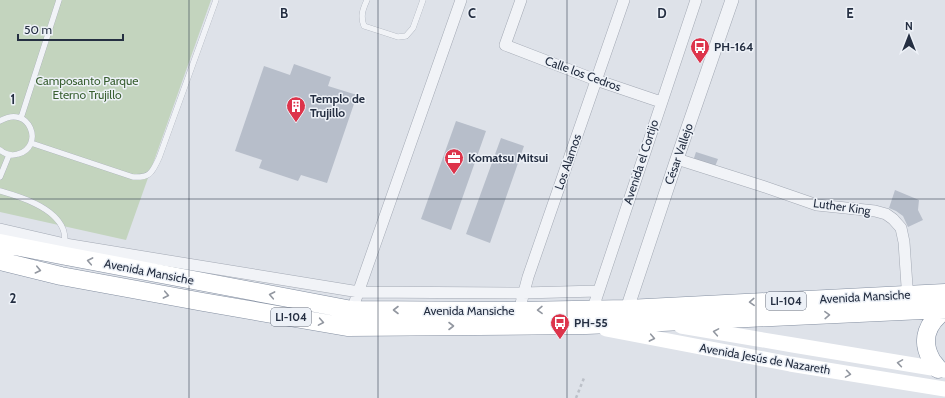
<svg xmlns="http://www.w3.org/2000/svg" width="945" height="398" viewBox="0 0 945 398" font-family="Cabin,sans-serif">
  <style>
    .green { fill: #c3d4be }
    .building { fill: #b7beca }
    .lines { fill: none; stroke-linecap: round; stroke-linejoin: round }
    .service-casing { stroke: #a3a9b4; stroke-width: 6 }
    .minor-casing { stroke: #a3a9b4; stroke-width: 12 }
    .tertiary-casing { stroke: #a3a9b4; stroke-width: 14 }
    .trunk-casing { stroke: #848fa1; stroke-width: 19 }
    .path { stroke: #bcc0c8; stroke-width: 2.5; stroke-dasharray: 3 3; stroke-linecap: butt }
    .service { stroke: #f1f3f7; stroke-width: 5.5 }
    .minor { stroke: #f1f3f7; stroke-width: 11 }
    .tertiary { stroke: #f1f3f7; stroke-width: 13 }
    .secondary { stroke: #fff; stroke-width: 15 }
    .trunk { stroke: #fff; stroke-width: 18 }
    .oneway { stroke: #9297a0 }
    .grid { fill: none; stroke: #252f42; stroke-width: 1; stroke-opacity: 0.55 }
    .labels { text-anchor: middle; stroke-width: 3; stroke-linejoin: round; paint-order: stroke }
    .shield { fill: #edf1f7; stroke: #616978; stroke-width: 1 }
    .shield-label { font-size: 11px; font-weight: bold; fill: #252f42 }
    .poi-label { font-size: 12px; font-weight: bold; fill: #252f42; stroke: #edf1f7; text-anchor: start }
    .street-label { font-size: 12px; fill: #252f42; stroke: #edf1f7 }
    .park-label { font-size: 12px; fill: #395f31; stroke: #edf1f7 }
    .grid-label { font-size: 13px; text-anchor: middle; font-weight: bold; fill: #252f42; stroke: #edf1f7; stroke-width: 3; stroke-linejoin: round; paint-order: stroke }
  </style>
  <rect width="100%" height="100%" fill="#dee2e9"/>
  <path class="green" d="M0 0H211L126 240 0 212Z"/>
  <path class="building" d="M294 64 331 77 328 86 357 95 327 183 301 175 298 181 259 168 262 160 235 151 264 66 290 75Z
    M456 121 486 131 451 230 421 219Z
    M501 138 524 146 490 243 466 234Z
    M696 152 718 159 714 169 693 161Z
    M895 190 919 200 918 210 923 220 908 227 903 216 896 211 889 208Z"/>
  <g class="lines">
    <g class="service-casing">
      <path id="service" d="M367 0C363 9 360 16 364 26L398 37 406 36 413 28 423 0
        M21 118 59 0
        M0 121C30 103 45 147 18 154 12 156 5 154 0 150
        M31 143 133 177C151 178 152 172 159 158L216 0
        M0 177 9 155
        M0 191C21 197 54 207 63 229 65 234 65 239 65 244"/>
    </g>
    <g class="minor-casing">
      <path id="minor" d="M521 0 505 45 596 80 661 102
        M677 159 762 186 817 205 875 211 886 214 893 219 901 228 904 242 908 301
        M0 229 65 244 359 292 523 293 598 291
        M352 310 461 0
        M591 314 696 0
        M518 316 519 311 528 277 624 0"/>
    </g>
    <g class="tertiary-casing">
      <path id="tertiary" d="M627 309 677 159 732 0"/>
    </g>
    <g class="trunk-casing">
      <path id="trunk" d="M0 243 66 256 352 310 519 311 627 309 945 293
        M0 261 61 276 203 302 347 327 586 325 662 322 945 309
        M938 369C936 365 932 362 931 359 920 339 928 322 945 310"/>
    </g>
    <path class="path" d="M576 398 584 378"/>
    <use href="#service" class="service"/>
    <use href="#minor" class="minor"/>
    <use href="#tertiary" class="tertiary"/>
    <path class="secondary" d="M681 326 793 345 944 370
      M606 329 790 364 945 389"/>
    <use href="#trunk" class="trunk"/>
  </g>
  <defs><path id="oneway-chevron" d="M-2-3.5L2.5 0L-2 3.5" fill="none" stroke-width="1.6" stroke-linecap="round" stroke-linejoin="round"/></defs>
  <g class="oneway">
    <use href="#oneway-chevron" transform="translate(90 261) rotate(-169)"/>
    <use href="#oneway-chevron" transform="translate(38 270) rotate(13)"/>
    <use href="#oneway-chevron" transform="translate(166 295) rotate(11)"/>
    <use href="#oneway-chevron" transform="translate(272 295) rotate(-169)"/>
    <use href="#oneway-chevron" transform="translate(752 302) rotate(177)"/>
    <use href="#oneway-chevron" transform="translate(396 310) rotate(-180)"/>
    <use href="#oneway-chevron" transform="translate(540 310) rotate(179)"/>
    <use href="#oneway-chevron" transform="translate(827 315) rotate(-2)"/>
    <use href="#oneway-chevron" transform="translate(321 322) rotate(10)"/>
    <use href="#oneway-chevron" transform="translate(451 326)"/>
    <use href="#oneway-chevron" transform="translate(716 332) rotate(-170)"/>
    <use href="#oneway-chevron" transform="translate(652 338) rotate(11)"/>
    <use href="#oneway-chevron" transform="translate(900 363) rotate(-171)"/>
    <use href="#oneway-chevron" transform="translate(848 374) rotate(9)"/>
  </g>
  <path class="grid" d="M189 0V398M378 0V398M567 0V398M756 0V398M0 199H945"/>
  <defs>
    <g id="bus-pin" transform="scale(1)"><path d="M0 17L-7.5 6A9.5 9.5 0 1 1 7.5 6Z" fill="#dd344b" stroke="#edf1f7"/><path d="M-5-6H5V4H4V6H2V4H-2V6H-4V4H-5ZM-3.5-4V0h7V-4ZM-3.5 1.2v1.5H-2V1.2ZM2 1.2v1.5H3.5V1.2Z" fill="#fff"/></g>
    <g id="building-pin" transform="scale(1)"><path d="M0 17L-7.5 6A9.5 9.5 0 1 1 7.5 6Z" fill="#dd344b" stroke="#edf1f7"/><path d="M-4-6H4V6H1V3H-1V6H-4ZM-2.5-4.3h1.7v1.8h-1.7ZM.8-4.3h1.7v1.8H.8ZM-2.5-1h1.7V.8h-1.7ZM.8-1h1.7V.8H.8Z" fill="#fff"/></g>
    <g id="office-pin" transform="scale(1)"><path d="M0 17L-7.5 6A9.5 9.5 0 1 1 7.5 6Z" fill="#dd344b" stroke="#edf1f7"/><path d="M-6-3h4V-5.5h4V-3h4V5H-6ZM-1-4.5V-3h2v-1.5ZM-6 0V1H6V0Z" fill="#fff"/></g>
  </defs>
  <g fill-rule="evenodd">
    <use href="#bus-pin" x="700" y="47"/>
    <use href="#building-pin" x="296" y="106"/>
    <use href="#office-pin" x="454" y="158"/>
    <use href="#bus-pin" x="560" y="323"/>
  </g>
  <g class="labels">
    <g class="shield">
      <rect x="766" y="292" width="40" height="18" rx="3"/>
      <rect x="271" y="308" width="40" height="18" rx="3"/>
    </g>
    <g class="shield-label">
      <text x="786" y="305">LI-104</text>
      <text x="291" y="321">LI-104</text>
    </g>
    <g class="poi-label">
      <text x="714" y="51">PH-164</text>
      <text x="310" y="103">Templo de<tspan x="310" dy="14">Trujillo</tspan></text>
      <text x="468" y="162">Komatsu Mitsui</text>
      <text x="574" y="327">PH-55</text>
    </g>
    <g class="street-label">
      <text transform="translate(583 74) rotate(20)" y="4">Calle los Cedros</text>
      <text transform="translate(679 154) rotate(-71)" y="4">César Vallejo</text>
      <text transform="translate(568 162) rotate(-71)" y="4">Los Alamos</text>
      <text transform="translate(641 162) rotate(-72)" y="4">Avenida el Cortijo</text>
      <text transform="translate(842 207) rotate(8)" y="4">Luther King</text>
      <text transform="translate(149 272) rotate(11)" y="4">Avenida Mansiche</text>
      <text transform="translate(865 297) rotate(-3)" y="4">Avenida Mansiche</text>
      <text x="469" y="315">Avenida Mansiche</text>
      <text transform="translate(765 359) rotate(10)" y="4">Avenida Jesús de Nazareth</text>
    </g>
    <g class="park-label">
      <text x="87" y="85">Camposanto Parque<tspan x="87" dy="14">Eterno Trujillo</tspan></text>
    </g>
  </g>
  <g class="grid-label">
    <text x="284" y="18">B</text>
    <text x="472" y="18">C</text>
    <text x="662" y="18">D</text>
    <text x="850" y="18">E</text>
    <text x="13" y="104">1</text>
    <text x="13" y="303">2</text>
  </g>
  <g transform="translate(909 36)" stroke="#edf1f7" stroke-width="3" paint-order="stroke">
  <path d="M0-3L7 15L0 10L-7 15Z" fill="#252f42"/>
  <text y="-6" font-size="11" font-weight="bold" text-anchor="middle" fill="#252f42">N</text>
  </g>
  <path d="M18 34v6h105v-6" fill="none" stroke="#252f42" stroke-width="2"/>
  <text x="24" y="34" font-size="12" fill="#252f42" stroke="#edf1f7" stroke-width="3" paint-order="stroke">50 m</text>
</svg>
